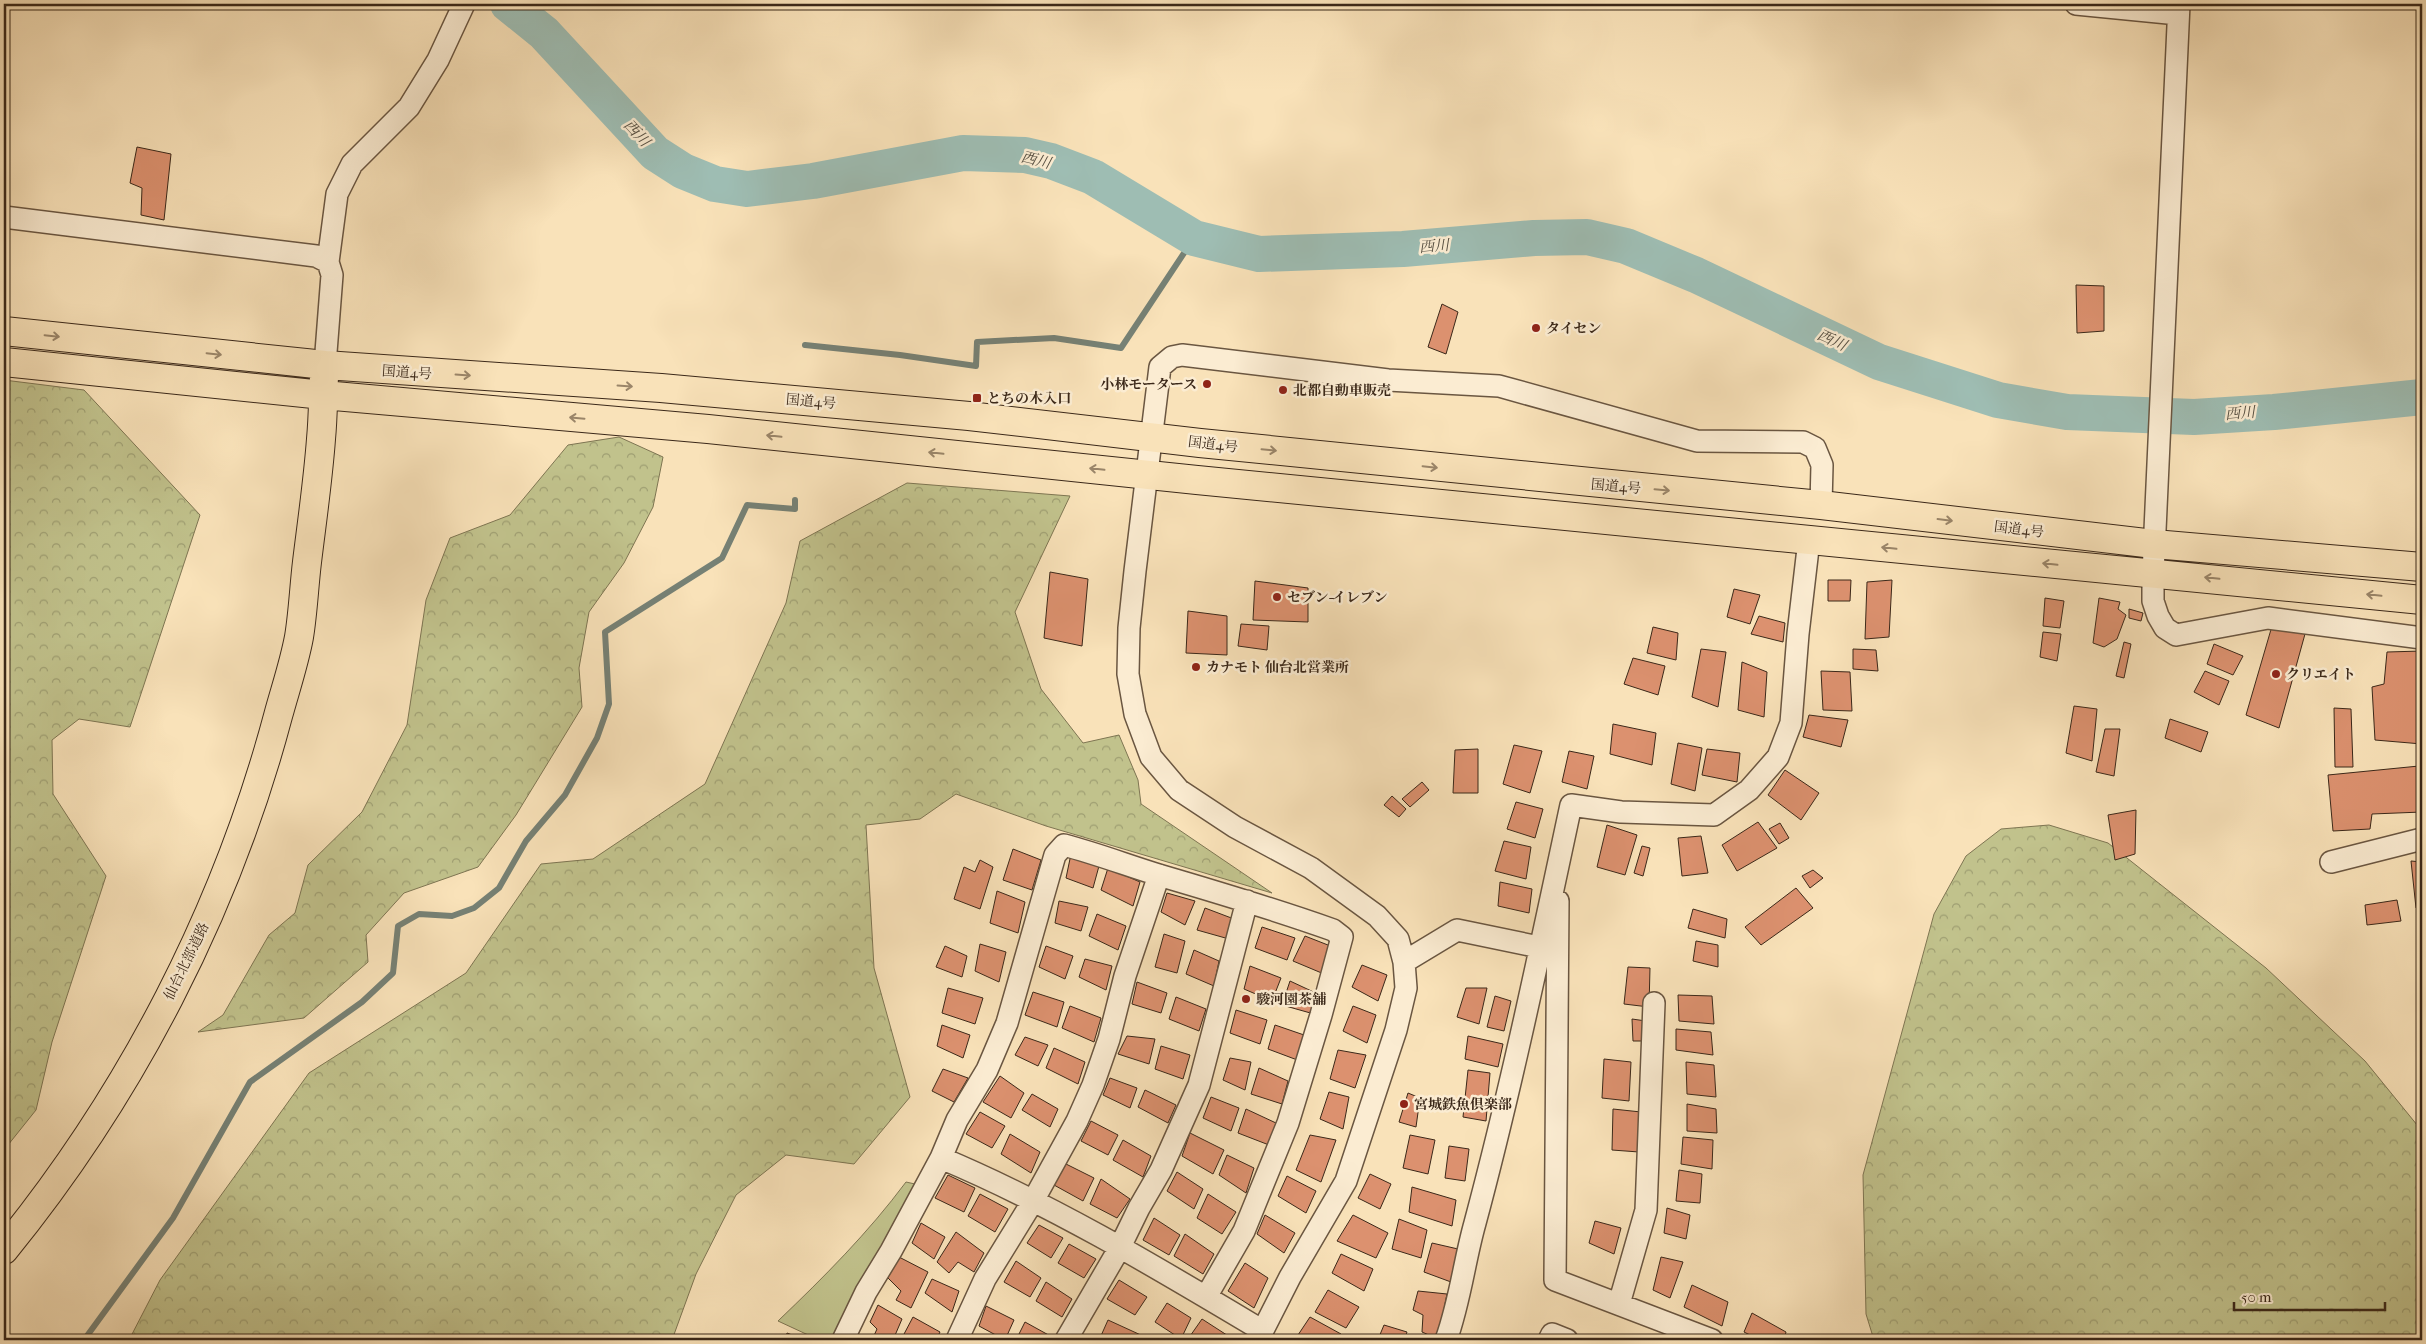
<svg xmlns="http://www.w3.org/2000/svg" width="2426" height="1344" viewBox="0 0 2426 1344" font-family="'IM FELL French Canon','Noto Serif JP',serif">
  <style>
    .green { fill: #c1c28c; stroke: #7e7552 }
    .forest { fill: url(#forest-crowns); stroke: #7e7552 }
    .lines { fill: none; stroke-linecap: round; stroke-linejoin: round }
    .stream { stroke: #768175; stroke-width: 6 }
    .river { stroke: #9ebdb3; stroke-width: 36 }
    .building { fill: #dc916f; stroke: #3b2819 }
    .minor-casing { stroke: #6a5641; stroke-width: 24 }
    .highway-casing { stroke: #3b2819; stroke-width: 30 }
    .minor { stroke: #fbecd2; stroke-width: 21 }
    .highway { stroke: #f9e2b9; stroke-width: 28 }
    .oneway { stroke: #9a8569 }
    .poi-dot { fill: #8f2418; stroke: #fbecd2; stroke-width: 2 }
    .labels { text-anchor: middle; stroke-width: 5; stroke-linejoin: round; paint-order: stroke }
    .poi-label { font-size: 14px; font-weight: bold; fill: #3b2819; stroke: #fbecd2; text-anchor: start }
    .street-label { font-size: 14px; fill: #3b2819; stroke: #fbecd2 }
    .water-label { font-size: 15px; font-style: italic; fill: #544d40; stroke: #fbecd2 }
  </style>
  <defs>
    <pattern id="forest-crowns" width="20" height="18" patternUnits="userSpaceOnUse" patternTransform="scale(1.25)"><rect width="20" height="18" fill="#c1c28c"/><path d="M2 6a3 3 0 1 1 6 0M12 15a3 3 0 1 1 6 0" fill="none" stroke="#9e9e72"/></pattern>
  </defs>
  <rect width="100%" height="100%" fill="#f9e2b9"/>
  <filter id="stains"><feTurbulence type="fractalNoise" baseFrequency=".004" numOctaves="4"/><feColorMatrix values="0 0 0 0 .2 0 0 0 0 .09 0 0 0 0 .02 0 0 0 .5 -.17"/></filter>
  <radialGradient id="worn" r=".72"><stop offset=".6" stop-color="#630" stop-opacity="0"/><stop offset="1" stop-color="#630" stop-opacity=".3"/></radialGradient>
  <path class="green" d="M906 1182 915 1184 834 1340H819L778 1321C824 1277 868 1233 906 1182Z"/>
  <path class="forest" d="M4 380 84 390 200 515 130 727 79 719 52 740 53 794 106 876 52 1042 36 1110 4 1150Z
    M619 437 663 457 653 507 624 563 589 612 579 668 582 707 516 815 478 867 404 893 366 935 368 962 304 1018 198 1032 223 1015 269 935 295 913 308 865 362 812 407 725 426 600 450 538 510 515 568 445Z
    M907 483 1070 496 1015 612 1041 689 1083 743 1119 735 1138 780 1141 804 1272 893 1046 826 956 794 920 819 866 825 874 968 910 1097 854 1164 786 1155 736 1195 696 1274 672 1340H129L160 1280 309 1073 466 973 541 864 593 859 705 784 786 603 800 541Z
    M2049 825 2108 843 2266 968 2365 1061 2422 1131V1340H1874L1866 1314 1863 1175 1934 914 1966 856 2001 829Z"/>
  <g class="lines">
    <path class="stream" d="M805 345 900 355 976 366 977 342 1054 338 1121 348 1194 238
      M84 1340 173 1218 250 1082 362 1002 393 973 398 926 419 914 452 916 474 908 499 888 526 841 565 795 597 738 609 704 605 632 722 558 747 505 795 509V500"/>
    <path class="river" d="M508 4 544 33 655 153 683 171 715 184 747 189 813 181 963 153 1025 155 1051 161 1093 177 1194 238 1259 254 1403 249 1534 238 1587 237 1626 246 1696 275 1879 362 1998 400 2067 412 2194 417 2274 412 2422 397"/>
  </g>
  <path class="building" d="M137 147 171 154 164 220 141 215 142 188 130 183Z
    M2076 285 2104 286V331L2077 333Z
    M1442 304 1458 312 1446 354 1428 347Z
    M1050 572 1088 579 1082 646 1044 638Z
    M1828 580H1851L1850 601H1828Z
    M1892 580 1889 637 1865 639 1867 582Z
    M1255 581 1308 588V622L1253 620Z
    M1734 589 1760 595 1750 624 1727 617Z
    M2045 598 2064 601 2060 628 2043 626Z
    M2099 598 2120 602 2118 609 2126 615 2117 639 2104 647 2093 643Z
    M2129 609 2143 613 2141 621 2129 618Z
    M1188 611 1227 616V655L1186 653Z
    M1759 616 1785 623 1783 642 1751 634Z
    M1241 624 1269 626 1267 650 1238 646Z
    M2272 626 2305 634 2279 728 2246 715Z
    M1653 627 1678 633 1676 660 1647 653Z
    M2043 632 2061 634 2057 661 2040 657Z
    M2124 642 2131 644 2124 678 2116 676Z
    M2214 644 2243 656 2233 675 2207 664Z
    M1701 649 1726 652 1718 707 1692 697Z
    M1853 649 1876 650 1878 671 1853 669Z
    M2422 651V744L2375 740 2372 687 2384 684 2387 652Z
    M1633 658 1665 666 1658 695 1624 684Z
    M1742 662 1767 672 1764 717 1738 710Z
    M1821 671 1850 672 1852 711 1823 710Z
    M2205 671 2229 681 2219 705 2194 692Z
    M2074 706 2097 709 2092 761 2066 753Z
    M2334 708 2351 709 2353 767H2335Z
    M1809 715 1848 720 1841 747 1803 737Z
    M2170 719 2208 732 2201 752 2165 738Z
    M1613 724 1656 733 1652 765 1610 754Z
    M2105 729H2120L2114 776 2096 772Z
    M1678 743 1702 748 1695 791 1671 784Z
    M1514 745 1542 751 1530 793 1503 784Z
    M1478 749V793H1453L1455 750Z
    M1707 749 1740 753 1737 782 1702 775Z
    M1569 751 1594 756 1587 789 1562 782Z
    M2419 766 2422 812 2372 814 2370 829 2333 831 2328 775Z
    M1785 770 1819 793 1801 820 1768 795Z
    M1422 782 1429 790 1410 807 1402 799Z
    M1392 796 1406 809 1399 817 1384 805Z
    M1516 802 1543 809 1535 838 1507 829Z
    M2136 810 2135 854 2115 860 2108 815Z
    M1758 822 1777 848 1737 871 1722 845Z
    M1780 823 1789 838 1779 844 1769 829Z
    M1607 825 1637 835 1625 875 1597 867Z
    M1701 836 1708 873 1682 876 1678 838Z
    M1504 841 1531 847 1526 879 1495 871Z
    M1642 846 1650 848 1643 876 1634 873Z
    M1013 849 1041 860 1032 890 1003 880Z
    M1071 854 1099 866 1093 888 1066 878Z
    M980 860 993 867 980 909 954 899 964 867 975 872Z
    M2411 861 2422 862V908H2416Z
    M1108 868 1140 882 1133 906 1101 890Z
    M1813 870 1823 878 1810 888 1802 876Z
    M1500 882 1532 889 1529 913 1498 906Z
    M1796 888 1813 908 1761 945 1745 927Z
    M997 891 1025 902 1018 933 990 923Z
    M1167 893 1195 901 1185 925 1161 912Z
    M2397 900 2401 921 2367 925 2365 905Z
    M1059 901 1088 907 1081 931 1055 923Z
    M1205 908 1234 919 1229 939 1197 930Z
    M1693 909 1727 919 1725 938 1688 928Z
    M1097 914 1126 926 1118 950 1089 936Z
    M1262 927 1295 938 1287 960 1255 948Z
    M1164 934 1185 941 1177 973 1155 967Z
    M1305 936 1333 947 1324 974 1293 961Z
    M1696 941 1718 945V967L1693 961Z
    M980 944 1006 952 999 982 975 971Z
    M945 946 967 956 962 977 936 967Z
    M1046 946 1073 956 1065 979 1039 967Z
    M1194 950 1219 961 1214 986 1186 974Z
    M1085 959 1112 966 1106 990 1079 977Z
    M1362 965 1387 975 1378 1001 1352 987Z
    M1250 966 1281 978 1272 1001 1244 989Z
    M1628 967 1650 968 1649 1007 1624 1004Z
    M1290 981 1320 995 1314 1014 1282 1005Z
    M1137 982 1167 993 1161 1013 1132 1004Z
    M948 988 983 998 975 1024 942 1013Z
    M1466 988H1487L1479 1024 1457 1017Z
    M1033 992 1064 1002 1057 1027 1025 1015Z
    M1678 995 1712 996 1714 1024 1679 1021Z
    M1495 996 1511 1001 1504 1031 1487 1027Z
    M1176 997 1206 1009 1199 1031 1169 1019Z
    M1070 1006 1101 1018 1094 1042 1062 1028Z
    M1353 1006 1376 1015 1367 1043 1343 1031Z
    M1236 1010 1267 1020 1260 1044 1230 1033Z
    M1632 1019 1646 1021 1647 1041H1633Z
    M942 1025 970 1035 963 1058 937 1046Z
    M1275 1025 1307 1036 1300 1061 1268 1049Z
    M1676 1029 1711 1032 1713 1055 1676 1050Z
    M1127 1036 1155 1039 1149 1064 1118 1054Z
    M1468 1036 1503 1044 1498 1067 1465 1059Z
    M1025 1037 1048 1045 1038 1066 1015 1055Z
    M1161 1046 1190 1055 1183 1079 1155 1069Z
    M1054 1048 1085 1062 1078 1084 1046 1068Z
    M1338 1050 1366 1055 1355 1088 1330 1079Z
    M1230 1058 1251 1062 1245 1090 1223 1080Z
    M1604 1059 1631 1062 1629 1101 1602 1098Z
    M1686 1062 1714 1065 1716 1097 1687 1094Z
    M1259 1068 1288 1081 1282 1104 1251 1094Z
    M943 1069 968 1078 954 1102 932 1091Z
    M1468 1070 1490 1073 1486 1121 1463 1117Z
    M1000 1076 1024 1093 1011 1118 983 1102Z
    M1110 1078 1137 1088 1130 1108 1103 1095Z
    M1145 1090 1176 1105 1168 1123 1138 1107Z
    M1329 1092 1349 1097 1343 1129 1320 1119Z
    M1408 1093 1420 1098 1416 1127 1399 1122Z
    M1032 1094 1058 1109 1050 1127 1022 1110Z
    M1211 1097 1239 1108 1231 1131 1203 1118Z
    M1687 1104 1716 1109 1717 1133 1687 1131Z
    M1246 1109 1276 1123 1269 1145 1238 1133Z
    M1613 1109 1641 1112 1639 1152 1612 1150Z
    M980 1112 1005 1126 992 1148 966 1134Z
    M1091 1121 1118 1135 1108 1155 1081 1141Z
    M1190 1133 1224 1150 1213 1174 1182 1156Z
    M1010 1134 1040 1152 1031 1173 1001 1154Z
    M1310 1135 1336 1140 1321 1182 1296 1170Z
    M1410 1135 1435 1140 1428 1174 1403 1168Z
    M1683 1137 1713 1140 1712 1169 1681 1164Z
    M1123 1140 1151 1156 1143 1177 1113 1160Z
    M1449 1146 1469 1149 1465 1181 1445 1178Z
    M1227 1155 1254 1168 1246 1193 1219 1175Z
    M1066 1164 1094 1178 1083 1201 1054 1185Z
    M1679 1170 1702 1174 1700 1203 1676 1201Z
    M1177 1172 1203 1189 1194 1209 1167 1191Z
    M1370 1174 1391 1184 1380 1209 1358 1198Z
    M948 1175 975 1188 964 1212 935 1198Z
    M1287 1176 1316 1191 1306 1213 1278 1196Z
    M1101 1179 1130 1199 1117 1218 1090 1204Z
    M1412 1187 1456 1200 1452 1226 1409 1212Z
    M980 1194 1008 1209 995 1232 968 1216Z
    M1208 1194 1236 1212 1222 1234 1197 1218Z
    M1667 1208 1690 1215 1686 1239 1664 1233Z
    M1265 1215 1295 1233 1284 1253 1257 1234Z
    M1353 1215 1388 1233 1376 1258 1337 1241Z
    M1154 1218 1180 1235 1169 1255 1143 1240Z
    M1399 1219 1427 1230 1421 1258 1392 1249Z
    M1595 1221 1621 1228 1614 1254 1589 1243Z
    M921 1223 945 1237 934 1259 912 1243Z
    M1039 1225 1063 1238 1051 1258 1027 1243Z
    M956 1232 984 1253 974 1272 958 1262 949 1273 937 1262Z
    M1185 1234 1214 1254 1203 1274 1174 1256Z
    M1432 1243 1458 1249 1451 1282 1424 1272Z
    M1069 1244 1096 1259 1084 1278 1058 1263Z
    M1341 1254 1373 1269 1364 1291 1332 1273Z
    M899 1257 928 1272 911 1308 896 1300 901 1291 887 1277Z
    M1661 1257 1683 1262 1670 1298 1653 1290Z
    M1016 1261 1041 1278 1030 1297 1004 1282Z
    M1245 1263 1268 1278 1254 1308 1228 1291Z
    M932 1279 959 1291 952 1312 925 1293Z
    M1119 1280 1147 1297 1135 1315 1107 1299Z
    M1046 1282 1072 1299 1062 1317 1036 1301Z
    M1692 1285 1728 1302 1722 1326 1684 1307Z
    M1328 1290 1359 1307 1346 1328 1315 1312Z
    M1418 1291 1447 1294 1438 1339 1422 1332 1423 1315 1413 1310Z
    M1167 1303 1191 1318 1181 1339 1155 1322Z
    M878 1305 902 1319 893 1340H872L877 1329 870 1322Z
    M986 1306 1014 1320 1005 1340 979 1326Z
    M1752 1313 1786 1332 1784 1340H1760L1744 1332Z
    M913 1317 940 1332 936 1340H909L903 1336Z
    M1310 1317 1341 1334 1338 1340H1308L1298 1335Z
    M1202 1319 1233 1339 1232 1340 1188 1339Z
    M1108 1320 1143 1336 1141 1340H1105L1100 1338Z
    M1025 1322 1054 1338 1053 1340H1016Z
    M1384 1325 1407 1332 1404 1340H1386L1379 1337Z
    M787 1333 805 1340H785Z"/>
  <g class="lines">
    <g class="minor-casing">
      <path id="minor" d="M2076 4 2178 14
        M2179 4 2153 574V601L2158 616 2165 628 2176 635 2268 618 2422 638
        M4 217 316 256 328 262 332 275 325 365
        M328 262 337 194 352 164 409 107 438 60 464 4
        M2331 862 2422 839
        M1558 901 1555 1280 1712 1340
        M1404 962 1457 930 1539 947
        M941 1158C1053 1205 1159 1269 1263 1331
        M1619 1304 1646 1210 1654 1003
        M843 1340 866 1292 891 1251 941 1158 957 1120 987 1070 1007 1023 1055 855 1064 845C1098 854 1129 866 1162 876 1220 893 1277 910 1333 930L1342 937 1321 1015 1288 1123 1244 1231 1206 1297
        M957 1340 985 1279 1033 1201 1077 1121 1093 1085 1109 1039 1125 976 1159 875
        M1066 1340 1119 1249 1139 1208 1161 1170 1199 1085 1247 901
        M1258 1340 1290 1277 1346 1181 1396 1030 1406 988 1404 962 1398 939 1377 916 1311 868 1235 827 1179 790 1151 757 1135 714 1128 674 1129 628 1135 571 1160 367 1172 357 1182 355 1388 380 1499 386 1697 441 1803 442 1815 448 1822 465 1821 505
        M1446 1340C1460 1302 1464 1262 1475 1223 1512 1085 1541 945 1571 805L1621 812 1714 815 1749 790 1778 757 1791 723 1798 634 1809 540
        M1549 1340 1552 1334 1567 1340"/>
    </g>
    <g class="highway-casing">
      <path id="highway" d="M4 331 325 365 661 388 969 416 1200 443 1821 505 2154 544 2422 567
        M4 362 323 395 708 429 1197 480 2422 600
        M4 1250C131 1094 226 911 278 716 285 690 294 664 299 637 303 613 304 587 307 562 312 521 318 480 321 439 323 418 323 397 324 377"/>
    </g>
    <use href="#minor" class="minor"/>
    <use href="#highway" class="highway"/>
  </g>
  <defs><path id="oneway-shaft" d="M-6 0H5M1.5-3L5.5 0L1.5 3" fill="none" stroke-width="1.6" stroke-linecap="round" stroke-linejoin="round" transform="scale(1.25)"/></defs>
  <g class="oneway">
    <use href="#oneway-shaft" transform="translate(52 336) rotate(6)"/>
    <use href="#oneway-shaft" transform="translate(214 354) rotate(6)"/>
    <use href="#oneway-shaft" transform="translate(463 375) rotate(4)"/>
    <use href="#oneway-shaft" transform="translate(625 386) rotate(4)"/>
    <use href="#oneway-shaft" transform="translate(577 418) rotate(-175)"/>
    <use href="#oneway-shaft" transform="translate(774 436) rotate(-174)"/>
    <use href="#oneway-shaft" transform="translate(1269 450) rotate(6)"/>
    <use href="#oneway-shaft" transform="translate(936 453) rotate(-174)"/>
    <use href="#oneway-shaft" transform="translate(1430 467) rotate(6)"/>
    <use href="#oneway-shaft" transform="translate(1097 469) rotate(-174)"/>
    <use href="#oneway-shaft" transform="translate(1662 490) rotate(5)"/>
    <use href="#oneway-shaft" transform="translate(1945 520) rotate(7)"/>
    <use href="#oneway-shaft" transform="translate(1889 548) rotate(-174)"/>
    <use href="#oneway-shaft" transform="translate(2050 564) rotate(-174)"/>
    <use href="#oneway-shaft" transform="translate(2212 578) rotate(-174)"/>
    <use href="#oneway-shaft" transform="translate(2374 595) rotate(-174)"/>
  </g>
  <g class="poi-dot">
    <circle cx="1536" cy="328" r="5"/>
    <circle cx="1207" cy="384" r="5"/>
    <circle cx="1283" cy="390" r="5"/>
    <rect x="972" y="393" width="10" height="10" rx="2.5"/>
    <circle cx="1277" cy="597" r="5"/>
    <circle cx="1196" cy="667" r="5"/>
    <circle cx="2276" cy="674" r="5"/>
    <circle cx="1246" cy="999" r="5"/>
    <circle cx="1404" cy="1104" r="5"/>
  </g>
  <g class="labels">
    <g class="poi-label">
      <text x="1546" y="333">タイセン</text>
      <text x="1197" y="389" text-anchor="end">小林モータース</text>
      <text x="1293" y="395">北都自動車販売</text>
      <text x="987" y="403">とちの木入口</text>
      <text x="1287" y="602">セブン-イレブン</text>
      <text x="1206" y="672">カナモト 仙台北営業所</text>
      <text x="2286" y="679">クリエイト</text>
      <text x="1256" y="1004">駿河園茶舗</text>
      <text x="1414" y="1109">宮城鉄魚倶楽部</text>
    </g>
    <g class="street-label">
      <text transform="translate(407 372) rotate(4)" y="5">国道4号</text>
      <text transform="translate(811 401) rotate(5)" y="5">国道4号</text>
      <text transform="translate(1213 444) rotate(7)" y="5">国道4号</text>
      <text transform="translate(1616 486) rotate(5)" y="5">国道4号</text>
      <text transform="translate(2019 529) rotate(7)" y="5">国道4号</text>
      <text transform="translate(186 961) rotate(-64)" y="5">仙台北部道路</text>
    </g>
    <g class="water-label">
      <text transform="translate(637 133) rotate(47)" y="5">西川</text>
      <text transform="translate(1036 160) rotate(14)" y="5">西川</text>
      <text transform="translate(1434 246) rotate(-5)" y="5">西川</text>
      <text transform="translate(1832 340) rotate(25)" y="5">西川</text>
      <text transform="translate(2240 413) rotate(-5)" y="5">西川</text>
    </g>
  </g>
  <rect width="2426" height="1344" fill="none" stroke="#f9e2b9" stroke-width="20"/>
  <rect x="5" y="5" width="2416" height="1334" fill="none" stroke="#3b2819" stroke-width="2.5"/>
  <rect x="10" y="10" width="2406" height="1324" fill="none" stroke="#3b2819"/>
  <path d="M2234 1302v8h151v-8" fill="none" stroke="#3b2819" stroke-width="2.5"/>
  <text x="2241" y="1302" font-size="15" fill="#3b2819" stroke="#fbecd2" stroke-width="4" paint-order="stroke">50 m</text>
  <rect width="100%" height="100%" filter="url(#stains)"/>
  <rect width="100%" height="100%" fill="url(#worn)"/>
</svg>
